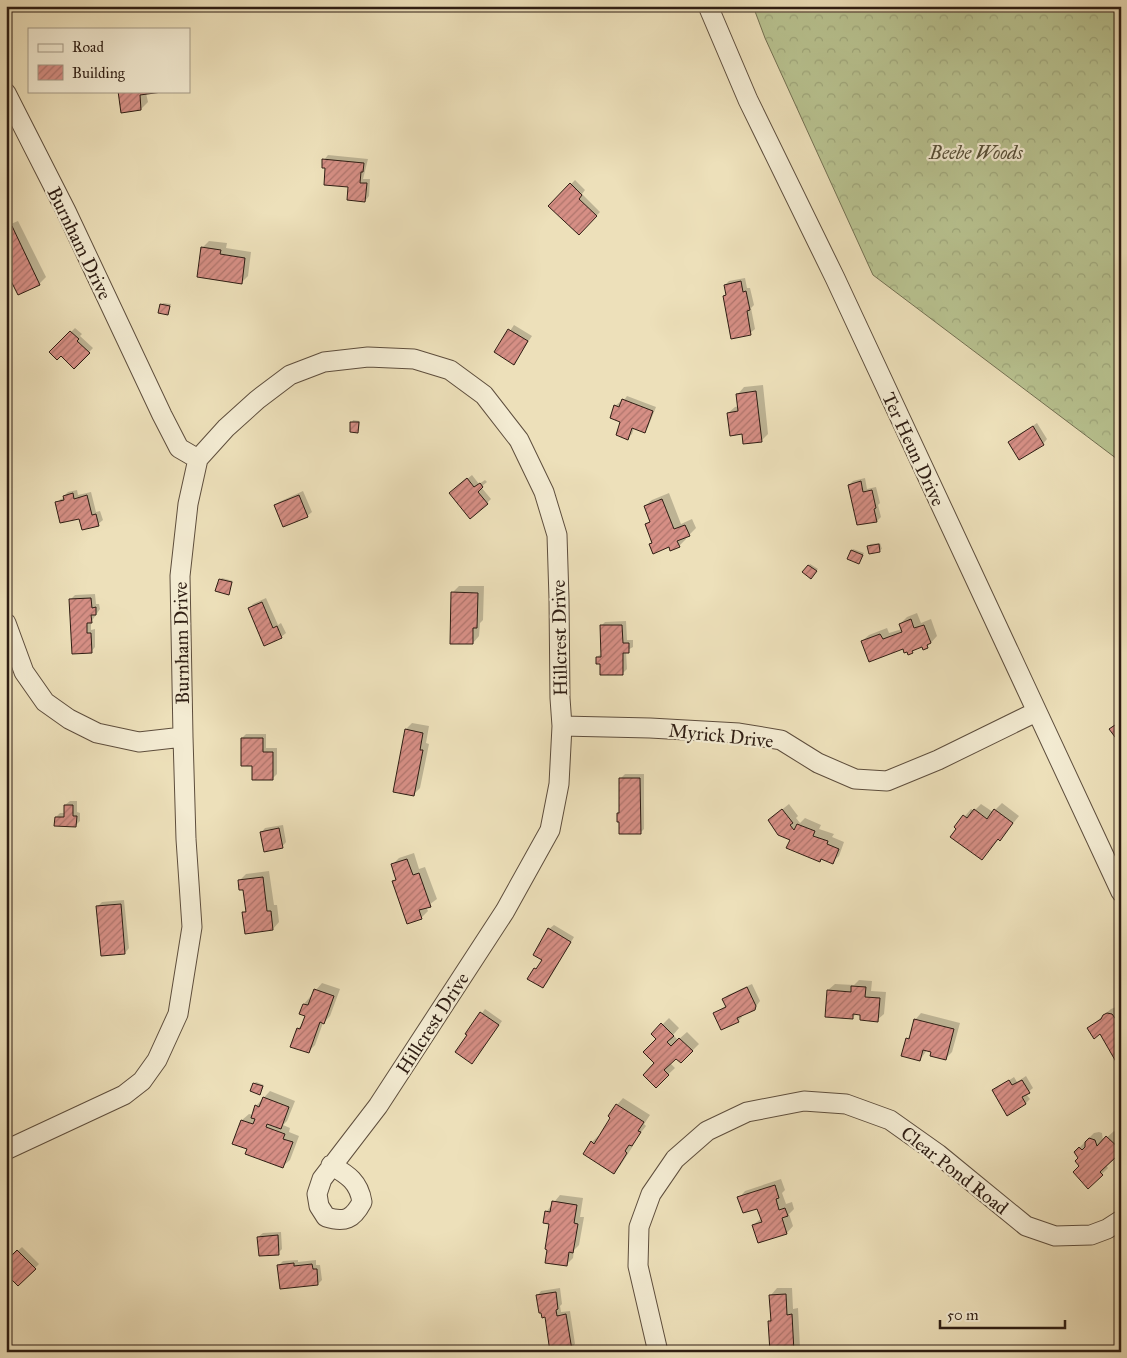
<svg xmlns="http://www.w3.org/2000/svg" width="1127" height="1358" viewBox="0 0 1127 1358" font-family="'IM FELL Great Primer',serif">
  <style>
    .forest { fill: url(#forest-crowns); stroke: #737052 }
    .shadow { fill: #0003 }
    .building { fill: url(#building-hatch); stroke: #2e1d13 }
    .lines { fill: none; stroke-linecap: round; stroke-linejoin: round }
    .minor-casing { stroke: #5e4e3d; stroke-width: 21 }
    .minor { stroke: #f3ebd2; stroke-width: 19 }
    .labels { text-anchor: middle; stroke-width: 4.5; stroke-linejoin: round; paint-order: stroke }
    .park-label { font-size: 19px; font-style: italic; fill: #574f38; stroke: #f3ebd2 }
    .street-label { font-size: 19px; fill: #2e1d13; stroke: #f3ebd2 }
  </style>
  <defs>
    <pattern id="forest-crowns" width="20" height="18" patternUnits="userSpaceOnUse" patternTransform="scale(1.25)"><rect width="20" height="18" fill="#b8c290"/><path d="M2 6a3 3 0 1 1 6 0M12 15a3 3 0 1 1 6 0" fill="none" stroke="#9ea67b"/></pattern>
    <pattern id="building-hatch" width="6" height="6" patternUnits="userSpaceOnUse" patternTransform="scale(1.25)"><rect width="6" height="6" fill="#d68f85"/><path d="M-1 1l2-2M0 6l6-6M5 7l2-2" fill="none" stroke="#ae746c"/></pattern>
  </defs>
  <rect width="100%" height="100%" fill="#ede0ba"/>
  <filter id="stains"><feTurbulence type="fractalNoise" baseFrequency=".004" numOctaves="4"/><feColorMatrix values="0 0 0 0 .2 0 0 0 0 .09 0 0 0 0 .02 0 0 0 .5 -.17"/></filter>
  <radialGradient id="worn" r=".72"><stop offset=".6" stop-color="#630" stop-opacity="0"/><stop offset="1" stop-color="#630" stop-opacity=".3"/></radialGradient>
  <path class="forest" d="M753 6H1121V462L873 275 765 38Z"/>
  <path class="shadow" d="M120 91 146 93 148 102 141 109Z
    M328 155 368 159 363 179H370L369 196 365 201 326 167 324 160Z
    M575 180 585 190 582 194 600 212 579 234 550 206Z
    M18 221 46 277 39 284 6 268V226Z
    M209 241 227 243 226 248 251 252 248 276 241 283 202 248Z
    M745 278 747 288H750L754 305 751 308 755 329 750 333 724 296 727 294 725 285 729 281Z
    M163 303 171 304 168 314 161 305Z
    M514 325 532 336 514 363 496 352Z
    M75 328 82 334 80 336 93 348 74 368 61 355 51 352Z
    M763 385 768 434 762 440 743 433 728 413 735 407 739 406 738 394 744 387Z
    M627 396 656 407 648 427 644 431 634 428 632 434 628 438 615 406 620 402 622 403Z
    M353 420 360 421 359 430 358 431 352 422Z
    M1037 423 1047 439 1043 444 1009 442Z
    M472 475 479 484 485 480 487 482 481 487 491 499 487 503 455 489Z
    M865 478 867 489 876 487 880 503 878 505 881 517 877 521 849 485 853 481Z
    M77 490 78 495 91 492 96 512 100 511 103 520 98 524 80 517 56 503 61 499 64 498V496L68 492Z
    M303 491 312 512 307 516 275 506 279 502Z
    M669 493 681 524 692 519 696 528 689 535 685 537 686 539 679 546 651 544 653 542 646 525 651 520 645 506 652 500Z
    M880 543 882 549 880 550 870 552 869 546 870 544Z
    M853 549 864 553 860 561 852 550Z
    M810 564 818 569 811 577 804 572Z
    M222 578 233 581 228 593 220 580Z
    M459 586H484L483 620 480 623 479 636 473 643 452 593Z
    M95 594 96 604H99L100 609 91 622V630L95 629V647L91 652 71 599 75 595Z
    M266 598 278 625 281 623 286 633 281 637 249 608 253 604Z
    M917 613 921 623 931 619 937 636 927 647 923 645 916 648 912 652 903 648 862 641 869 635 887 628 889 633 902 629 900 624 907 617Z
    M626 621 627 640H633V647L626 651 627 669 623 673 601 663 597 657 602 653 601 626 605 622Z
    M412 723 429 726 426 743 429 744 420 788 413 795 406 729Z
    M246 734H266V748H277V774L272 779 253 765 242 738Z
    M625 774H644V829L640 833 618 813 621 811 620 779Z
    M70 801H77V812L80 813V821L76 825 56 817 60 813H65V805Z
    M1002 803 1019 816 1006 832 1000 839 999 838 982 858 956 827 971 809 974 811 981 804 993 812Z
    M789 804 798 816 796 818 800 823 805 818 821 825 819 829 834 834 832 837 844 842 839 856 832 862 792 839 769 820Z
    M283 825 286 842 282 847 261 833 265 828Z
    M414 853 419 869 425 867 437 899 426 907 428 911 421 918 394 882 397 879 392 865 399 858Z
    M269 871 274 905H277L279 922 273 929 243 913 247 909 244 888 239 881 246 874Z
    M124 900 129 948 125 953 102 955 98 906 102 902Z
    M554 925 574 937 547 983 543 987 535 969 540 965 543 960 549 929Z
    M859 980 872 981 871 991 886 992 884 1014 877 1020 857 1013 852 1018 828 990 835 984 854 985Z
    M322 983 340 989 330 1016 323 1023 315 1045 308 1052 298 1029 304 1022 307 1016 304 1004Z
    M752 984 760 1001 754 1009 741 1015 742 1017 738 1021 715 1013 727 1005 724 999 728 995Z
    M1116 1007 1121 1012V1065L1100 1033 1089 1028 1111 1009Z
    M485 1009 502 1021 476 1058 469 1035 467 1034Z
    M921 1013 960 1023 952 1052 946 1058 927 1050 920 1060 907 1039 911 1034 915 1020Z
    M669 1018 679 1028 673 1035 678 1040 687 1032 699 1044 681 1062 676 1057 670 1063 675 1068 656 1086V1063L658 1039 653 1034Z
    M1026 1076 1033 1088 1026 1094 1030 1099 1026 1103 993 1091 1014 1077 1017 1082Z
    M256 1082 264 1085 260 1093 254 1084Z
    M270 1091 295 1101 287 1121 283 1125 290 1128 289 1132 299 1136 290 1160 283 1166 248 1148 234 1143 242 1120 249 1114 253 1115 256 1106Z
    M623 1098 650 1115 644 1124 646 1126 631 1145 633 1146 620 1166 614 1172 592 1142 598 1136 600 1137 612 1118 617 1105Z
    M1114 1131 1121 1138V1155H1116L1106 1165 1108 1168 1089 1187 1081 1166 1080 1158 1075 1152 1094 1133 1099 1132 1102 1133 1103 1141Z
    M781 1179 785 1190 782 1193 786 1204 792 1202 794 1209 789 1214 793 1226 787 1233 759 1242 753 1225 762 1218 758 1207 739 1198 745 1191Z
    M560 1195 583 1198 580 1217H584L579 1245 574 1250 573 1258 566 1265 546 1212Z
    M281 1232 282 1249 278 1253 258 1237 263 1233Z
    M22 1247 39 1264 18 1285 6 1262Z
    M298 1260V1262L316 1260V1265H320L322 1280 318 1284 279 1265 283 1261Z
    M560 1288 562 1304 560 1306 561 1312 570 1311 575 1344 571 1348 546 1316 537 1296 541 1291Z
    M777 1288H792L793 1309 798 1308 800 1348 796 1352H771L769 1322 772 1319 771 1295Z"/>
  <path class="building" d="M118 91H162V92L140 95 141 110 121 113Z
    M322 159 364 163 363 172H361L360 183H367L365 202 347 200 348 187 324 185 325 168H322Z
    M570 183 582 195 579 199 597 216 579 235 548 206Z
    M12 226 40 285 18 295 6 271V229Z
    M201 247 221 250 220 254 245 258 242 284 197 277Z
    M741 281 743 292 746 291 750 310 747 311 751 335 731 339 723 296 726 295 724 285Z
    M160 304 170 306 168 315 158 313Z
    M508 329 528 341 514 365 494 352Z
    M70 331 79 339 77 341 90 353 74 369 61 356 57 360 49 352Z
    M756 391 762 442 743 444 742 434 730 436 727 413 738 411 736 394Z
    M622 399 653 411 645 433 632 428 628 440 616 435 620 422 610 418 614 405 619 407Z
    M350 422H359L358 433 350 432Z
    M1033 426 1044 445 1019 460 1008 442Z
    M467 478 474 487 480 483 483 487 478 492 488 504 470 519 449 493Z
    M861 481 863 492 872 490 876 508 874 509 877 522 857 525 848 485Z
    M73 493 74 499 87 495 92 515 96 514 99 526 82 530 79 519 60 523 55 502 64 500 63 496Z
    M299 495 308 517 283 527 274 505Z
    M662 499 674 529 685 525 690 536 677 541 680 547 670 551 669 547 653 554 649 544 652 543 645 524 650 522 644 506Z
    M879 544 880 552 869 554 867 546Z
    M851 550 863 555 859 564 847 559Z
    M808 565 817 571 811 579 802 572Z
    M219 579 232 582 229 595 215 591Z
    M451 592 478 593 477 628H473V644H450Z
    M91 598 92 608 96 607V615H91L92 623H87V633H91L92 653 72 654 69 599Z
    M262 602 273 628 277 626 282 638 264 646 248 608Z
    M911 619 914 628 924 625 931 643 927 645 928 648 923 650 922 647 912 651 913 653 908 655 907 652 904 653 903 649 869 662 861 641 880 634 883 639 902 632 899 624Z
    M600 625H622L623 643H629V653H623V675H600V664H596V657H601Z
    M1121 721V745L1109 729Z
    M405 729 423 733 420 750H423L414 796 393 792Z
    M241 738H263V752H273V780H252V766H241Z
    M619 778H640L641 834H619V822H617V813H619Z
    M64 805H73V816H77L76 827 54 826 55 817H64Z
    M782 809 793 823 790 825 794 830 797 824 815 831 813 836 828 841 827 844 839 849 833 864 821 859 820 862 786 848 790 840 778 835 768 820Z
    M974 809 987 819 994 809 1013 823 1000 841 998 839 982 860 950 837 956 829 954 827 963 815 967 818Z
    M279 828 283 848 264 852 260 832Z
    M407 859 413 875 419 873 431 907 419 910 422 919 407 924 392 881 396 880 391 864Z
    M263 877 267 911H271L273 930 245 934 242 912H246L243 890H239L238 880Z
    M121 904 125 954 101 956 96 906Z
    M548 928 571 942 543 988 527 979 534 968 536 969 542 960 533 955Z
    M851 986 866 987 865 997 880 998 878 1022 860 1020V1015L853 1014V1019L825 1017 827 990 851 992Z
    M747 987 756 1006 755 1010 737 1018 739 1022 721 1030 713 1013 726 1007 722 999Z
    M314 989 334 996 324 1024 320 1022 309 1053 290 1047 297 1028 300 1029 305 1016 299 1014 303 1004 308 1005Z
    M480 1012 499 1025 472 1064 455 1052 467 1035 465 1034Z
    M1107 1013 1112 1014 1118 1022 1121 1020V1066L1119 1067 1100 1034 1094 1039 1087 1028 1101 1019 1103 1015Z
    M914 1019 954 1029 946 1060 930 1056 931 1052 923 1050 920 1061 901 1056 906 1038 909 1039Z
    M661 1023 674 1036 667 1042 671 1046 679 1038 693 1051 681 1063 676 1059 664 1070 669 1075 656 1088 643 1075 654 1063 643 1052 656 1039 651 1034Z
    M1009 1080 1012 1085 1022 1080 1030 1093 1022 1097 1026 1104 1007 1116 992 1090Z
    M253 1083 263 1086 260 1095 250 1091Z
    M263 1097 289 1107 281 1129 267 1124 266 1127 285 1134 283 1139 293 1142 283 1168 245 1154 247 1149 232 1144 241 1120 253 1124 255 1119 251 1118 255 1105 259 1107Z
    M616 1104 644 1122 638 1131 641 1132 632 1146 629 1145 625 1151 627 1153 614 1174 583 1154 591 1141 594 1144 610 1118 608 1116Z
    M1106 1136 1121 1150V1157L1118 1159 1116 1157 1100 1172 1103 1175 1088 1189 1073 1172 1079 1166 1075 1161 1078 1158 1074 1152 1079 1147 1082 1150 1085 1147V1142L1089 1138 1095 1140 1097 1146Z
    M775 1185 779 1198 776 1199 779 1210 785 1208 788 1216 782 1218 787 1234 758 1243 752 1225 762 1222 757 1209 743 1213 737 1197Z
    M552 1201 577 1205 574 1223 578 1224 573 1253 569 1252 567 1266 545 1263 547 1250 545 1249 549 1224 543 1223 545 1211 550 1212Z
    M278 1235 279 1255 259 1256 257 1237Z
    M17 1250 36 1269 18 1286 6 1274V1261Z
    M294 1263V1266L312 1264 313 1269H317L318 1285 280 1289 277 1265Z
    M556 1292 558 1309 556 1310 557 1316 566 1314 572 1350 550 1352 545 1317 542 1318 541 1313H539L536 1295Z
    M786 1294 787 1315 792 1314 794 1352H770L768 1321H771L769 1295Z"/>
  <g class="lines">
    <g class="minor-casing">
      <path id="minor" d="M708 6 748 100 835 278 1121 892
        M6 93 66 211 162 415 179 448 198 459 188 504 180 576 183 737 186 839 192 927 178 1014 157 1060 142 1081 124 1095 6 1150
        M198 459 226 428 257 400 290 375 324 362 368 357 414 359 450 370 484 395 519 440 544 492 557 535 559 599 560 698 562 726 559 784 550 830 505 911 378 1106 322 1179 317 1194 319 1206 326 1217C345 1223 353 1219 362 1202 359 1182 348 1175 331 1165
        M6 623 24 672 45 702 69 719 97 733 139 742 183 737
        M562 726 650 728 739 733 781 740 818 763 855 779 887 781 938 760 1036 712
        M658 1352 638 1266 639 1227 651 1194 675 1159 707 1131 747 1112 804 1101 846 1104 890 1120 938 1154 1026 1226 1055 1236 1091 1235 1107 1229 1121 1220"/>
    </g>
    <use href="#minor" class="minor"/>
  </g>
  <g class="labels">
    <g class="park-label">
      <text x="976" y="159">Beebe Woods</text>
    </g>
    <g class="street-label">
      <text transform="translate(80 243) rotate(64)" y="7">Burnham Drive</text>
      <text transform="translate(914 449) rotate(65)" y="7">Ter Heun Drive</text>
      <text transform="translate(559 638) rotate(-91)" y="7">Hillcrest Drive</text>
      <text transform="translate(181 643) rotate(-91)" y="7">Burnham Drive</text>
      <text transform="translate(721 735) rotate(6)" y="7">Myrick Drive</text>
      <text transform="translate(432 1023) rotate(-57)" y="7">Hillcrest Drive</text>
      <text transform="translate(955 1170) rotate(38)" y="7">Clear Pond Road</text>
    </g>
  </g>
  <rect width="1127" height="1358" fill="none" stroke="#ede0ba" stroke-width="25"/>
  <rect x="8" y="8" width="1112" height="1343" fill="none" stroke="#2e1d13" stroke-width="2.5"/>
  <rect x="12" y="12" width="1102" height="1333" fill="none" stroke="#2e1d13"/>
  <rect x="28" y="28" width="162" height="65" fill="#f3ebd2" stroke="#a49986"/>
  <rect x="38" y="44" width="25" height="8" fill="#f3ebd2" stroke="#a49986"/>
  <text x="72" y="52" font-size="15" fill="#2e1d13">Road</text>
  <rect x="38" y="65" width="25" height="15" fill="url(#building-hatch)" stroke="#a49986"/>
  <text x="72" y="78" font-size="15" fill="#2e1d13">Building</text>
  <path d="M940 1320v8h125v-8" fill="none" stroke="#2e1d13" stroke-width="2.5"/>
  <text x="947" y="1320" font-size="15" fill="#2e1d13" stroke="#f3ebd2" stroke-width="4" paint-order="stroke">50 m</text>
  <rect width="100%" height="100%" filter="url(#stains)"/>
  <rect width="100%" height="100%" fill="url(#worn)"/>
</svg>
